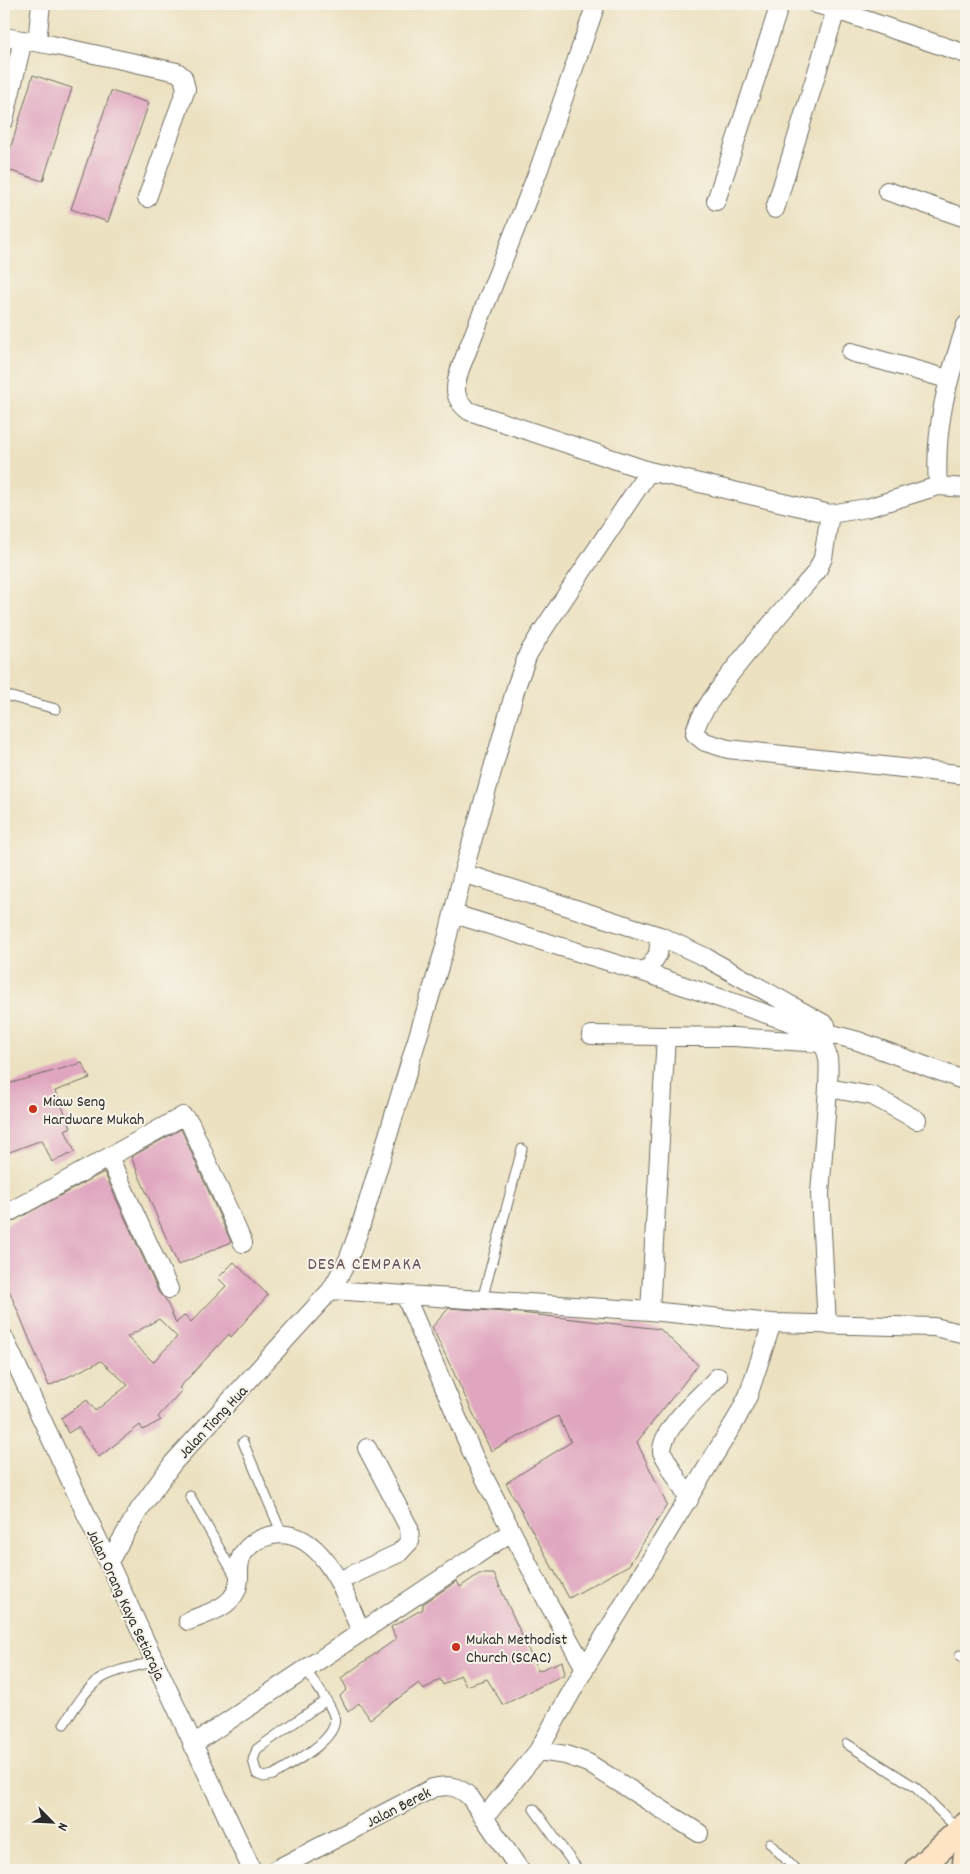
<svg xmlns="http://www.w3.org/2000/svg" width="970" height="1874" viewBox="0 0 970 1874" font-family="Dekko,sans-serif">
  <style>
    .building { fill: #e0a6c0; fill-rule: evenodd }
    .lines { fill: none; stroke-linecap: round; stroke-linejoin: round }
    .lane-casing { stroke: #6f6b60; stroke-width: 11 }
    .street-casing { stroke: #6f6b60; stroke-width: 20 }
    .secondary-casing { stroke: #6f6b60; stroke-width: 28 }
    .lane { stroke: #fff; stroke-width: 9 }
    .street { stroke: #fff; stroke-width: 18 }
    .secondary { stroke: #ffe4c6; stroke-width: 25 }
    .poi-dot { fill: #c8321e; stroke: #f7f3e8; stroke-width: 2 }
    .labels { text-anchor: middle; stroke-width: 4; stroke-linejoin: round; paint-order: stroke }
    .poi-label { font-size: 16px; fill: #2b2b2b; stroke: #f7f3e8; text-anchor: start }
    .street-label { font-size: 16px; fill: #2b2b2b; stroke: #f7f3e8 }
    .neighbourhood-label { font-size: 18px; letter-spacing: 1px; fill: #6a565f; stroke: #f7f3e8 }
  </style>
  <rect width="100%" height="100%" fill="#f7f3e8"/>
  <filter id="ink" filterUnits="userSpaceOnUse"><feTurbulence type="fractalNoise" baseFrequency=".02" numOctaves="2"/><feDisplacementMap in="SourceGraphic" scale="10" xChannelSelector="R" yChannelSelector="G"/><feConvolveMatrix kernelMatrix="1 2 1 2 8 2 1 2 1" color-interpolation-filters="sRGB"/></filter>
  <filter id="wash" filterUnits="userSpaceOnUse"><feTurbulence type="fractalNoise" baseFrequency=".0096" numOctaves="4" result="noise"/><feDisplacementMap in="SourceGraphic" scale="20" xChannelSelector="R" yChannelSelector="G"/><feGaussianBlur stdDeviation="1.12" result="paint"/><feColorMatrix in="noise" values="0 0 0 0 0 0 0 0 0 0 0 0 0 0 0 0 0 1.4 0 .05"/><feComposite in="paint" operator="in"/></filter>
  <g filter="url(#wash)">
    <rect width="100%" height="100%" fill="#ece2c2"/>
    <g id="blocks">
      <path class="building" d="M33 75 72 88 43 181 4 169Z
        M111 91 149 103 108 222 71 209Z
        M82 1063 90 1078 55 1091 71 1127 65 1130 75 1152 52 1162 42 1140 4 1154V1085Z
        M181 1129 231 1242 178 1265 131 1157Z
        M104 1172 159 1293 165 1298 176 1323 185 1315 191 1322 226 1286 218 1278 234 1262 268 1295 231 1337 229 1334 179 1388 182 1390 158 1417 161 1420 143 1430 140 1425 99 1457 78 1427 68 1433 61 1418 87 1400 95 1411 128 1385 101 1361 49 1386 4 1278V1226ZM159 1319 177 1337 153 1362 127 1337Z
        M449 1308 520 1313 660 1329 698 1365 637 1442 667 1505 629 1565 569 1598 506 1483 571 1442 558 1416 491 1451 432 1327Z
        M479 1574H494L538 1671 562 1661 565 1674 503 1705 487 1679 466 1686 460 1675 443 1685 440 1679 424 1690 419 1683 370 1719 359 1703 348 1712 340 1696 347 1689 341 1678 396 1639 391 1627 423 1609V1604L457 1581 460 1587Z"/>
    </g>
  </g>
  <g filter="url(#ink)">
    <use href="#blocks" fill-opacity="0" stroke="#6f6b60" stroke-width="1"/>
    <g class="lines">
      <g class="lane-casing">
        <path id="lane" d="M4 695 56 709
          M482 1300 522 1149
          M243 1442 282 1534
          M190 1496 236 1578
          M960 1655 966 1660
          M305 1669C314 1683 329 1700 334 1716 341 1739 289 1765 273 1775L264 1777 257 1774 253 1760 257 1749 325 1701
          M64 1724C96 1675 97 1675 154 1662
          M847 1744 915 1787 959 1830
          M534 1809 578 1870
          M770 1843 796 1870"/>
      </g>
      <g class="street-casing">
        <path id="street" d="M596 4 539 169 460 369C454 388 453 399 469 411L649 471
          M836 10 966 54
          M4 37 52 45 177 72 183 77 186 89 147 198
          M37 42 41 4
          M4 120 23 40
          M887 191 966 218
          M716 201 780 4
          M775 209 836 10 816 4
          M966 325C947 382 934 426 938 486L867 508 830 514 649 471 541 633 528 654 517 684 463 873 445 947 360 1228 348 1260 331 1290 650 1311 772 1323 934 1327 966 1334
          M851 352 948 379
          M938 486 966 488
          M830 514 823 558 817 571C796 596 693 709 695 734L705 742 728 749 966 775
          M463 873 660 936 705 957 826 1025
          M454 914 646 973 802 1026 858 1041 966 1081
          M646 973 658 954 660 936
          M591 1035 734 1037 820 1043C832 1052 828 1074 828 1088
          M109 1157 169 1289
          M4 1215 183 1116 190 1123 243 1243
          M405 1295 473 1455 547 1601 585 1668
          M650 1311 666 1036
          M827 1325 820 1194 828 1088 873 1096 917 1120
          M4 1338 252 1870
          M689 1500 662 1452C661 1428 702 1395 718 1377
          M108 1563 139 1510 173 1463 331 1290
          M339 1581 399 1553 410 1541 409 1528 367 1448
          M188 1621C211 1612 238 1606 239 1578 239 1569 238 1559 244 1552 251 1543 262 1537 273 1535 323 1527 346 1597 361 1632
          M192 1745 511 1532
          M538 1751 566 1755 588 1763 699 1833
          M484 1818 538 1751 585 1668 737 1418 748 1396 772 1323
          M275 1870 433 1788C449 1784 458 1786 470 1797L520 1870"/>
      </g>
      <g class="secondary-casing">
        <path id="secondary" d="M917 1870 966 1825
          M965 1870 966 1858"/>
      </g>
      <use href="#lane" class="lane"/>
      <use href="#street" class="street"/>
      <use href="#secondary" class="secondary"/>
    </g>
  </g>
  <g class="poi-dot">
    <circle cx="33" cy="1109" r="5"/>
    <circle cx="456" cy="1647" r="5"/>
  </g>
  <g class="labels">
    <g class="poi-label">
      <text x="43" y="1106">Miaw Seng<tspan x="43" dy="18">Hardware Mukah</tspan></text>
      <text x="466" y="1644">Mukah Methodist<tspan x="466" dy="18">Church (SCAC)</tspan></text>
    </g>
    <g class="street-label">
      <text transform="translate(212 1421) rotate(-47)" y="6">Jalan Tiong Hua</text>
      <text transform="translate(127 1604) rotate(65)" y="6">Jalan Orang Kaya Setiaraja</text>
      <text transform="translate(398 1806) rotate(-27)" y="6">Jalan Berek</text>
    </g>
    <g class="neighbourhood-label">
      <text x="365" y="1269">DESA CEMPAKA</text>
    </g>
  </g>
  <rect width="970" height="1874" fill="none" stroke="#f7f3e8" stroke-width="20"/>
  <g transform="translate(52 1822) rotate(114)" stroke="#f7f3e8" stroke-width="4" paint-order="stroke">
  <path d="M0-4L9 19L0 12L-9 19Z" fill="#2b2b2b"/>
  <text y="-8" font-size="14" font-weight="bold" text-anchor="middle" fill="#2b2b2b">N</text>
  </g>
</svg>
